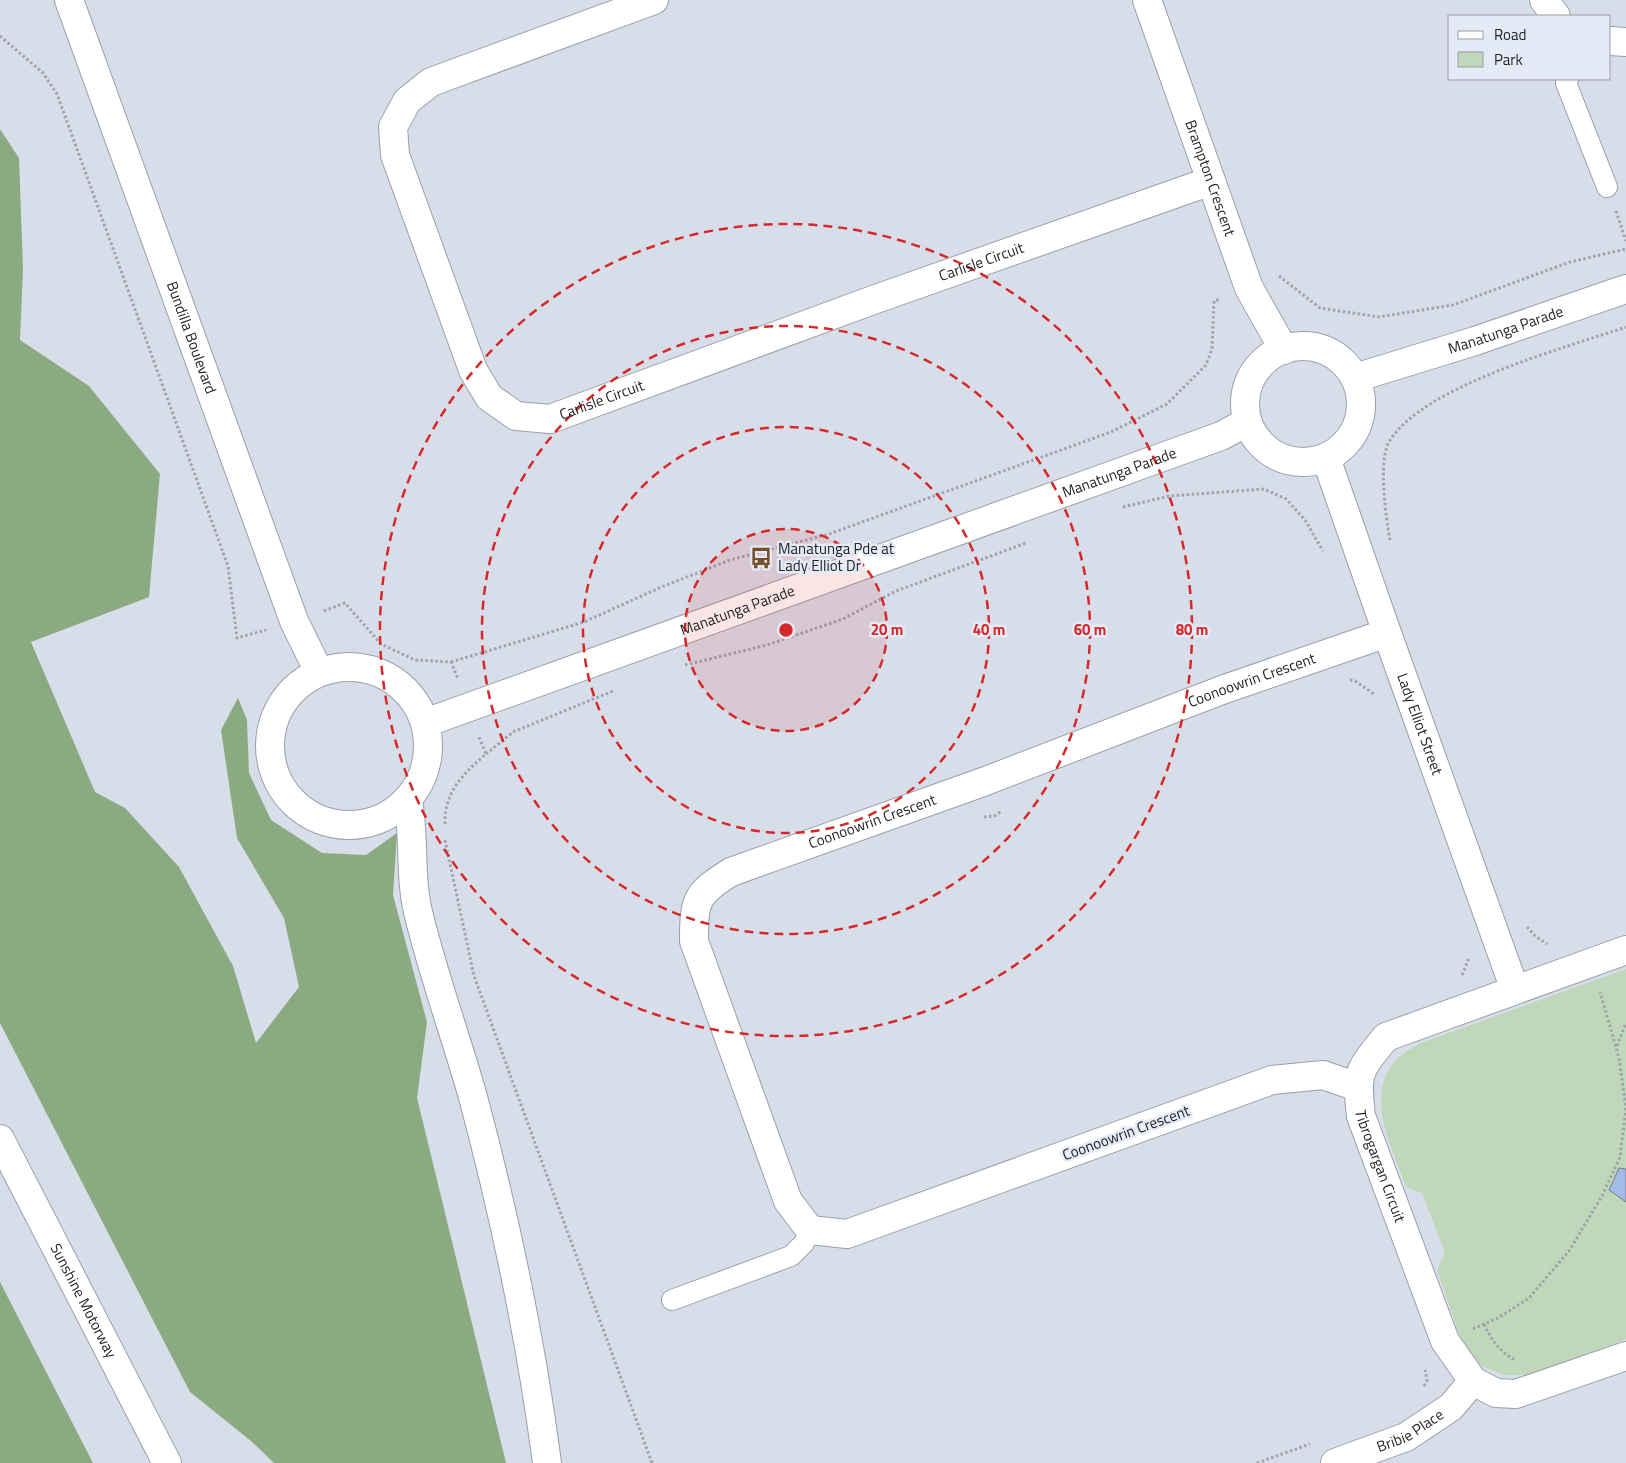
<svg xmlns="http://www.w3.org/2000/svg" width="1626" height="1463" viewBox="0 0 1626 1463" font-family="'Titillium Web',sans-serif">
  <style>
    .green { fill: #bfd8b9 }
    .forest { fill: #8aaa82 }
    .building { fill: #a3bbe6; stroke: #777c86 }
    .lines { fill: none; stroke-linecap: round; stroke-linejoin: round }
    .service-casing { stroke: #999fa9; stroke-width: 22 }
    .minor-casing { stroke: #999fa9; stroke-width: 30 }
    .tertiary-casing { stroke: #999fa9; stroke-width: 30 }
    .motorway-casing { stroke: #999fa9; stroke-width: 30 }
    .path { stroke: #9fa4ac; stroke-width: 3; stroke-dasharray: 2.5 2.5; stroke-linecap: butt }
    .service { stroke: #fff; stroke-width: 20 }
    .minor { stroke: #fff; stroke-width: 28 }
    .tertiary { stroke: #fff; stroke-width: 28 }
    .motorway { stroke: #fff; stroke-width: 28 }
    .ring { fill: none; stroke: #d62828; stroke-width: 2.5; stroke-dasharray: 9 6 }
    .labels { text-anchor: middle; stroke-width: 5; stroke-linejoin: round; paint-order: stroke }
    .street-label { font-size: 15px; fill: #222428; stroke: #e5ebf6 }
    .poi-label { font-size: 15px; fill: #222428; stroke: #e5ebf6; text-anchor: start }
    .centre { fill: #d62828; stroke: #e5ebf6; stroke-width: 2.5 }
    .ring-label { font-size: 15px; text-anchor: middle; font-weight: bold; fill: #d62828; stroke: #e5ebf6; stroke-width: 5; stroke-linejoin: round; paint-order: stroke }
  </style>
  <rect width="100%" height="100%" fill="#d8dee9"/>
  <path class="green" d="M1626 969V1339L1528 1375H1504L1481 1366 1465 1350 1437 1270 1445 1253 1422 1193 1406 1187C1393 1149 1363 1096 1396 1060 1401 1054 1411 1049 1418 1044Z"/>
  <path class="forest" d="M0 129 19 158 23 269 20 340 89 386 160 474 149 597 31 642 95 792 125 808 179 867 233 966 256 1043 299 987 284 918 237 838 221 730 238 698 247 720 249 773 271 820 322 853 366 855 397 833 393 895 427 1022 417 1098 506 1463H274L251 1441 190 1392 0 1023Z
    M0 1282 93 1463H0Z"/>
  <path class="building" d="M1619 1168 1626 1169V1202L1609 1190Z"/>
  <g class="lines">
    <g class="service-casing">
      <path id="service" d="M1568 79 1566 83 1607 187
        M672 1300 791 1256 804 1243 810 1230"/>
    </g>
    <g class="minor-casing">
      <g id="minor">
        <path id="s1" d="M654 0 431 82 407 101 393 127 395 155 473 370 489 397 516 416 550 419 873 300 1211 181"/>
        <path id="s2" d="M1147 0 1249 288 1284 350"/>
        <path d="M1544 0 1556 16"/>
        <path d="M1610 41 1626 42"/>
        <path id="s3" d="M1326 458 1387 633 1515 990"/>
        <path id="s4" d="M1626 950 1386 1037C1358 1071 1356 1072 1361 1116L1445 1341 1473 1381 1496 1393 1516 1394 1626 1356"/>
        <path id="s5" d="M1358 1087 1323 1075 1272 1080 847 1234 810 1230 788 1201 694 941C694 899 696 894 731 872L983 782 1222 690 1387 633"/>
        <path id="s6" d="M1335 1463 1406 1437 1451 1407 1473 1381"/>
      </g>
    </g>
    <g class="tertiary-casing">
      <g id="tertiary">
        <path id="s7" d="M69 0 294 621 319 672"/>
        <circle cx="1303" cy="404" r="58"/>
        <path id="s8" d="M1355 378 1475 341 1626 289"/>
        <circle cx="349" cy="746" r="79"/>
        <path id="s9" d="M425 723 1221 436 1247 422"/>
      </g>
    </g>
    <g class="motorway-casing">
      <g id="motorway">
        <path d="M408 800C415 838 409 878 419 916 434 977 456 1037 473 1097 505 1217 531 1340 547 1463"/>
        <path id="s10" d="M0 1139 167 1463"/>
      </g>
    </g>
    <path class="path" d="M0 36 43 73 57 94 228 566 237 638 266 630
      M1616 211 1626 241
      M1279 276 1320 308 1379 317 1453 305 1570 262 1626 249
      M1123 507 1169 496 1264 489 1286 499 1305 520 1323 551
      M1390 540C1386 518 1378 461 1389 442 1422 386 1565 348 1626 327
      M324 611 345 603 381 644 415 660 451 662 458 679
      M451 662 584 622 659 588 730 560 829 534 1111 432 1167 404 1206 365 1212 349 1214 301 1220 299
      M685 665 767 645 843 619 896 591 1026 543
      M1350 680 1355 681 1374 694
      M486 754 513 732 613 691
      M984 817 994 816 1002 811
      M445 824C444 792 463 774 486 754L479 737
      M445 840 474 976 652 1463
      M1527 927 1535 936 1547 944
      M1462 975 1469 958
      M1617 1046 1626 1023
      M1484 1324C1492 1341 1499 1351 1515 1360
      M1473 1329 1498 1318 1529 1298 1569 1251 1602 1196 1620 1157 1626 1108 1619 1058 1600 992
      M1424 1386 1427 1380 1425 1370
      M1257 1463 1310 1444"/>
    <use href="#service" class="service"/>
    <use href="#minor" class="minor"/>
    <use href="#tertiary" class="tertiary"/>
    <use href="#motorway" class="motorway"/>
  </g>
  <circle cx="786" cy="630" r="101" fill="#d62828" fill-opacity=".12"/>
  <g class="ring">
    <circle cx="786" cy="630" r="101"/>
    <circle cx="786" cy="630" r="203"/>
    <circle cx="786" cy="630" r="304"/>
    <circle cx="786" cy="630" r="406"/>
  </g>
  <defs>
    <g id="bus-bare" transform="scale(1.725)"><path d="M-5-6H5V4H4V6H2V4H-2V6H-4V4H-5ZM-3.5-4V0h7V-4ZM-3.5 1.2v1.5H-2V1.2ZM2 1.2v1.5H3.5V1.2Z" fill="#76522c" stroke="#e5ebf6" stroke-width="2.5" paint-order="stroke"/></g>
  </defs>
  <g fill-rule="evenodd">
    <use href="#bus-bare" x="761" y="558"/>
  </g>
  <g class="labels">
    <g class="street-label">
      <text dy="5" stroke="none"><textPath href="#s2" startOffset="189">Brampton Crescent</textPath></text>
      <text dy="5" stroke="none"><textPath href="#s1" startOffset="1112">Carlisle Circuit</textPath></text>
      <text dy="5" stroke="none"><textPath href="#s8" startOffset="158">Manatunga Parade</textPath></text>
      <text dy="5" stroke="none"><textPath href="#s7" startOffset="359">Bundilla Boulevard</textPath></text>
      <text dy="5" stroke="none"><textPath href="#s1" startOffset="708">Carlisle Circuit</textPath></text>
      <text dy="5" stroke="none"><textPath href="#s9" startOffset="738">Manatunga Parade</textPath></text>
      <text dy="5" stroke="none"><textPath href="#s9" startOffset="332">Manatunga Parade</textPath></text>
      <text dy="5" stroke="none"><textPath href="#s5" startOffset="1530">Coonoowrin Crescent</textPath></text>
      <text dy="5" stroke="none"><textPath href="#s3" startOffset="282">Lady Elliot Street</textPath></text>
      <text dy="5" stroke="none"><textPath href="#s5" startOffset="1125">Coonoowrin Crescent</textPath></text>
      <text transform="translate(1126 1133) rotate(-20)" y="5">Coonoowrin Crescent</text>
      <text dy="5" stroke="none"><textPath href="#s4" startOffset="396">Tibrogargan Circuit</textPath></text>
      <text dy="5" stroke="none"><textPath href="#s10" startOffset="182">Sunshine Motorway</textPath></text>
      <text dy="5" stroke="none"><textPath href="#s6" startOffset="82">Bribie Place</textPath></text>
    </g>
    <g class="poi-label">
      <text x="778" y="554">Manatunga Pde at<tspan x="778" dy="17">Lady Elliot Dr</tspan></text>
    </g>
  </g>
  <circle cx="786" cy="630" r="8" class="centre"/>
  <g class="ring-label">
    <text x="887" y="635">20 m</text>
    <text x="989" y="635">40 m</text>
    <text x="1090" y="635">60 m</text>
    <text x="1192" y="635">80 m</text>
  </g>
  <rect x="1448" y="15" width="162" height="65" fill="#e5ebf6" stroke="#979ba4"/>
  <rect x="1458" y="31" width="25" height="8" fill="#ffffff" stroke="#979ba4"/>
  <text x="1494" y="40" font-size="15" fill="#222428">Road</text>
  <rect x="1458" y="52" width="25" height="15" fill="#bfd8b9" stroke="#979ba4"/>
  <text x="1494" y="65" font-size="15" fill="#222428">Park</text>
</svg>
